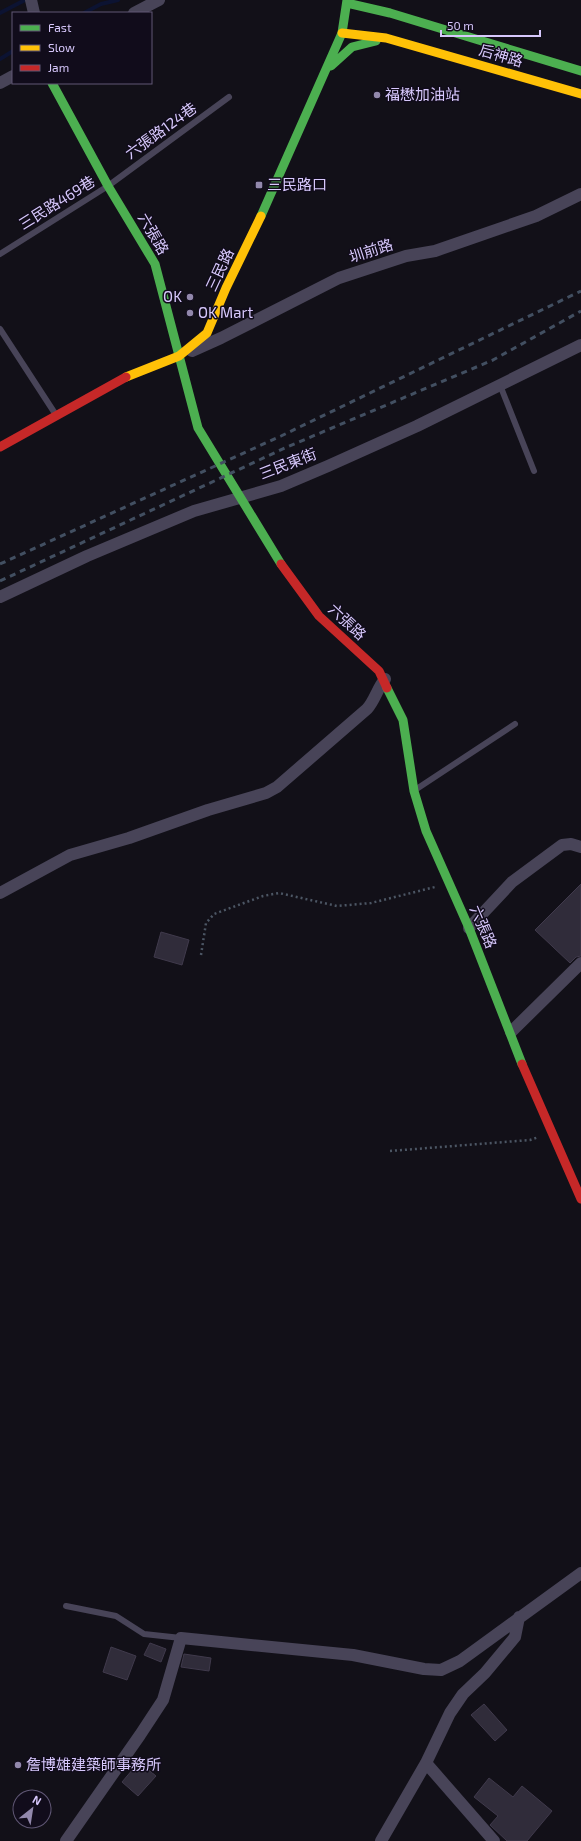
<svg xmlns="http://www.w3.org/2000/svg" width="581" height="1841" viewBox="0 0 581 1841" font-family="'Exo 2','Noto Sans TC',sans-serif">
  <style>
    .lines { fill: none; stroke-linecap: round; stroke-linejoin: round }
    .stream { stroke: #0c1332; stroke-width: 4 }
    .building { fill: #302c3a; stroke: #403a4c }
    .path { stroke: #4c5664; stroke-width: 2.5; stroke-dasharray: 2 3; stroke-linecap: butt }
    .lane { stroke: #484458; stroke-width: 6 }
    .street { stroke: #484458; stroke-width: 12 }
    .fast { stroke: #4caf50; stroke-width: 9 }
    .slow { stroke: #ffc107; stroke-width: 9 }
    .jam { stroke: #c62828; stroke-width: 9 }
    .rail { stroke: #424f61; stroke-width: 3; stroke-dasharray: 6 5; stroke-linecap: butt }
    .poi-dot { fill: #9288ac; stroke: #110c1b; stroke-width: 1.5 }
    .labels { text-anchor: middle; stroke-width: 3; stroke-linejoin: round; paint-order: stroke }
    .street-label { font-size: 15px; fill: #d7c8fc; stroke: #110c1b }
    .poi-label { font-size: 15px; fill: #d7c8fc; stroke: #110c1b; text-anchor: start }
  </style>
  <rect width="100%" height="100%" fill="#121018"/>
  <g class="lines">
    <path class="stream" d="M0 13 25 0
      M84 13 101 4 118 0
      M0 59 13 51"/>
  </g>
  <path class="building" d="M581 884V956L576 957 570 963 535 930Z
    M161 932 189 940 182 965 154 957Z
    M150 1643 166 1649 161 1662 144 1655Z
    M111 1647 136 1656 127 1680 103 1672Z
    M184 1654 211 1658 209 1671 181 1667Z
    M484 1704 507 1730 495 1741 471 1715Z
    M139 1762 156 1776 138 1796 122 1782Z
    M489 1778 513 1797 522 1786 552 1811 527 1841H507L490 1825 498 1816 474 1797Z"/>
  <g class="lines">
    <path class="path" d="M201 955 206 923 214 914 263 896 279 893 337 906 371 903 435 887
      M390 1151 530 1140 539 1137"/>
    <path class="lane" d="M0 254 108 186 229 97
      M0 329 56 415
      M500 385 534 471
      M415 790 515 724
      M66 1606 116 1616 144 1634 181 1638"/>
    <path class="street" d="M31 0 34 13
      M134 13 159 0
      M0 83 13 76
      M192 351 221 338 339 278 406 256 435 251 536 216 581 194
      M0 597 87 556 194 511 281 486 328 466 417 426 581 345
      M0 893 70 855 129 838 208 810 266 793 277 787 367 709C375 700 377 689 385 679
      M469 928 512 882 562 845 571 844 581 847
      M511 1032 581 963
      M426 1763 494 1841
      M66 1841 140 1735 163 1700 181 1638 353 1655 424 1669 441 1670 460 1661 581 1573
      M381 1841 426 1763 450 1713 463 1694 485 1673 515 1637 519 1617"/>
    <path class="fast" d="M347 3 390 13 581 71
      M331 66 352 47 376 41
      M52 83 108 186 155 264 198 428 281 564
      M261 216 342 33 347 0
      M387 688 403 720 414 791 426 831 469 928 522 1064"/>
    <path class="slow" d="M342 33 386 38 581 94
      M126 377 179 356 207 333 226 288 261 216"/>
    <path class="jam" d="M0 447 126 377
      M281 564 319 616 379 671 387 688
      M522 1064 581 1199"/>
    <path class="rail" d="M0 564 281 436 581 291
      M0 581 287 447 493 360 581 311"/>
  </g>
  <g class="poi-dot">
    <circle cx="377" cy="95" r="4"/>
    <rect x="255" y="181" width="8" height="8" rx="2"/>
    <circle cx="190" cy="297" r="4"/>
    <circle cx="190" cy="313" r="4"/>
    <circle cx="18" cy="1765" r="4"/>
  </g>
  <g class="labels">
    <g class="street-label">
      <text transform="translate(501 56) rotate(16)" y="5">后神路</text>
      <text transform="translate(161 131) rotate(-36)" y="5">六張路124巷</text>
      <text transform="translate(57 203) rotate(-32)" y="5">三民路469巷</text>
      <text transform="translate(153 234) rotate(60)" y="5">六張路</text>
      <text transform="translate(371 251) rotate(-18)" y="5">圳前路</text>
      <text transform="translate(220 270) rotate(-65)" y="5">三民路</text>
      <text transform="translate(288 464) rotate(-21)" y="5">三民東街</text>
      <text transform="translate(347 622) rotate(43)" y="5">六張路</text>
      <text transform="translate(483 927) rotate(67)" y="5">六張路</text>
    </g>
    <g class="poi-label">
      <text x="385" y="100">福懋加油站</text>
      <text x="267" y="190">三民路口</text>
      <text x="182" y="302" text-anchor="end">OK</text>
      <text x="198" y="318">OK Mart</text>
      <text x="26" y="1770">詹博雄建築師事務所</text>
    </g>
  </g>
  <rect x="12" y="12" width="140" height="72" fill="#110c1b" stroke="#605775"/>
  <rect x="20" y="25" width="20" height="6" fill="#4caf50" stroke="#605775"/>
  <text x="48" y="32" font-size="12" fill="#d7c8fc">Fast</text>
  <rect x="20" y="45" width="20" height="6" fill="#ffc107" stroke="#605775"/>
  <text x="48" y="52" font-size="12" fill="#d7c8fc">Slow</text>
  <rect x="20" y="65" width="20" height="6" fill="#c62828" stroke="#605775"/>
  <text x="48" y="72" font-size="12" fill="#d7c8fc">Jam</text>
  <g transform="translate(32 1809) rotate(30)"><circle r="19" fill="#110c1b" stroke="#605775"/>
  <path d="M0-3L7 15L0 10L-7 15Z" fill="#9288ac"/>
  <text y="-6" font-size="11" font-weight="bold" text-anchor="middle" fill="#d7c8fc">N</text>
  </g>
  <path d="M441 30v6h99v-6" fill="none" stroke="#d7c8fc" stroke-width="2"/>
  <text x="447" y="30" font-size="12" fill="#d7c8fc" stroke="#110c1b" stroke-width="3" paint-order="stroke">50 m</text>
</svg>
